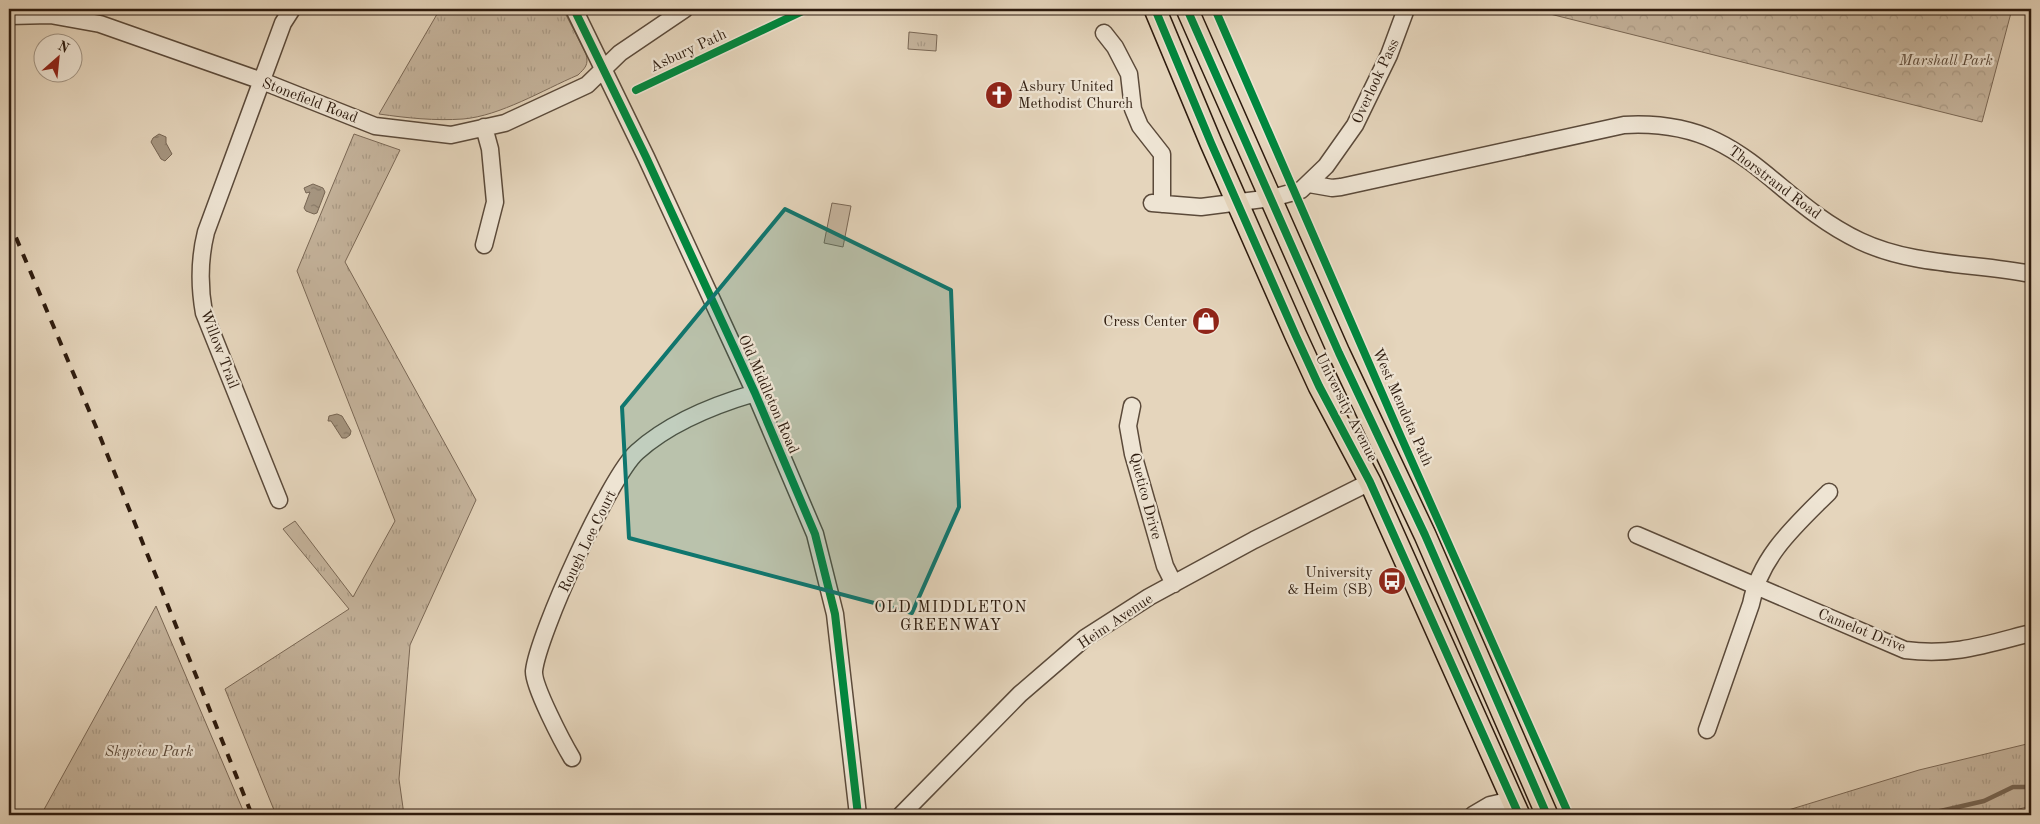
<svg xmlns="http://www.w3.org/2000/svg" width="2040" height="824" viewBox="0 0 2040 824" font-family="'Old Standard TT',serif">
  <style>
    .grass { fill: url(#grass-tufts); stroke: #7a6856 }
    .forest { fill: url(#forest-crowns); stroke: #7a6856 }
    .pitch { fill: #c6b59e; stroke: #7a6856 }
    .water { fill: url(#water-ripples); stroke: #766553 }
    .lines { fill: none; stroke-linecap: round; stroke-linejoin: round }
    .stream { stroke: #766553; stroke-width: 4.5 }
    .minor-casing { stroke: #5b4a3a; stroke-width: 19 }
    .major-casing { stroke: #2d1b0e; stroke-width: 24 }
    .minor { stroke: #eee4d3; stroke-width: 16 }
    .major { stroke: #e5d5bc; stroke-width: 21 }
    .rail { stroke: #2d1b0e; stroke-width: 4; stroke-dasharray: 9 9; stroke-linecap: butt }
    .cycleway-casing { stroke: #eee4d3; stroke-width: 11 }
    .cycleway { stroke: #00873e; stroke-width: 8 }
    .marked { fill: #0f766e; fill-opacity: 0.2; stroke: #0f766e; stroke-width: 4; stroke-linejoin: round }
    .labels { text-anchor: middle; stroke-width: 4.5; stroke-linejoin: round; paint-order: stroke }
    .street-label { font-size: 15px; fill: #2d1b0e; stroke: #eee4d3 }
    .park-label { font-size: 15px; font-style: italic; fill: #5b4939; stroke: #eee4d3 }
    .poi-label { font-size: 15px; fill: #2d1b0e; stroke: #eee4d3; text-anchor: end }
    .neighbourhood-label { font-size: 16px; letter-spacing: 1px; fill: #2d1b0e; stroke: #eee4d3 }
  </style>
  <defs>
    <pattern id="grass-tufts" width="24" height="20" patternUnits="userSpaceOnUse" patternTransform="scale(1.25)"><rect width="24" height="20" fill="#c6b59e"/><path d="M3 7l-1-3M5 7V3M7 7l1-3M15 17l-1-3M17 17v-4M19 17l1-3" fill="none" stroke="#aa9b87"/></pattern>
    <pattern id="forest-crowns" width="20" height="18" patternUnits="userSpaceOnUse" patternTransform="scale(1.25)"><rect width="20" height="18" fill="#c6b59e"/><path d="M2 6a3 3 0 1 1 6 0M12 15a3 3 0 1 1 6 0" fill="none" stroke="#aa9b87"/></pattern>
    <pattern id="water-ripples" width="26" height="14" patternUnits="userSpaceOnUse" patternTransform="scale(1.25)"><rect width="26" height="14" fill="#a69681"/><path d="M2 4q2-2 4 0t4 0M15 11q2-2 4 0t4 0" fill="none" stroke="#887a68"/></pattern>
  </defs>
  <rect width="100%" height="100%" fill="#e5d5bc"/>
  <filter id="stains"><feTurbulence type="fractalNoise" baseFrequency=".004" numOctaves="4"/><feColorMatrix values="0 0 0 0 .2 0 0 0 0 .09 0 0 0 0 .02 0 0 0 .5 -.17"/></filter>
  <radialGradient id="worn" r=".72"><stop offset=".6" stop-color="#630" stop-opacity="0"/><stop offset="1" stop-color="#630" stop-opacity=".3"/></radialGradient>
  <path class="grass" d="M440 9H563L586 54C589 65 585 68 578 75 543 90 500 116 463 119 435 121 407 118 379 114Z
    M909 32 937 35 936 51 908 49Z
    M354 134 400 150 345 262 476 500 410 645 399 779 404 815H276L225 689 349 609 283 529 295 521 353 597 395 521 297 271Z
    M156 606 245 815H41Z
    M2031 743V806L1995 815H1772L1919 770Z"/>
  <path class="forest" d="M1530 9H2012L1982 122Z"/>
  <path class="pitch" d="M832 203 851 206 843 247 824 243Z"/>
  <path class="water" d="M159 134 166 137V143L172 154 165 161 161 159 151 142 153 138Z
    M313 184 323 188 325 192 317 213 314 214 306 211 304 208 310 192 306 193 304 188Z
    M337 414 342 416 351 431 350 435 346 438H342L331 421H328L329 416Z"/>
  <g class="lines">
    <path class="stream" d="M1923 815 1984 801 2013 787H2031"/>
    <g class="minor-casing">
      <path id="minor" d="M574 9 646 157 755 393 815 534 835 614 858 815
        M9 16 50 15 100 24 262 81 375 126 451 135 505 123 587 85 620 53 685 9
        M1104 33 1115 47 1129 74 1133 109 1140 126 1162 154V204
        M484 127 490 149 495 202 484 245
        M1309 184 1332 188 1341 187 1624 125C1745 118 1768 197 1860 241 1913 266 1975 263 2031 274
        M1152 203 1201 207 1272 198 1301 190 1326 166 1355 125 1389 55 1406 9
        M1132 406 1128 426 1133 454 1165 566 1174 584
        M279 500 204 313C199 285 199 260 206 232L283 23 292 9
        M1637 535 1905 650C1954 656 1984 645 2031 633
        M1707 730 1751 604C1760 556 1796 525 1829 492
        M572 758C563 743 533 686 534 671 538 634 610 476 637 452 669 423 714 405 755 393
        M901 815 1020 694 1085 638 1149 597 1254 540 1370 482
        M1473 815 1490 805 1512 800"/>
    </g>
    <g class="major-casing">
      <path id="major" d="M1155 9 1211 143 1296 336 1319 386 1370 482 1519 815
        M1187 9 1339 353 1425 535 1547 815"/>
    </g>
    <use href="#minor" class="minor"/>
    <use href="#major" class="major"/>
    <path class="rail" d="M9 221 99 434 252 815"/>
    <g class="cycleway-casing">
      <path id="cycleway" d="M574 9 646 157 755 393 815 534 835 614 858 815
        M1155 9 1211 143 1296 336 1319 386 1370 482 1519 815
        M1187 9 1339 353 1425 535 1547 815
        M1215 9 1401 437 1569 815
        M636 90 807 9"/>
    </g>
    <use href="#cycleway" class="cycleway"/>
  </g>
  <path class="marked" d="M785 209 951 290 959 507 912 613 629 538 622 407Z"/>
  <defs>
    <g id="church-disc" transform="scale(1.4375)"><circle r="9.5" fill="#8f2418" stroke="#eee4d3"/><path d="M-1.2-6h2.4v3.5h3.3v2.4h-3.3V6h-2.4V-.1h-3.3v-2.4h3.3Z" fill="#fff"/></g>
    <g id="shop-disc" transform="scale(1.4375)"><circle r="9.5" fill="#8f2418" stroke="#eee4d3"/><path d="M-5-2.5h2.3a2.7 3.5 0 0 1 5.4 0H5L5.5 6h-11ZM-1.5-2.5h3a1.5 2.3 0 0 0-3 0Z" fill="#fff"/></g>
    <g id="bus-disc" transform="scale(1.4375)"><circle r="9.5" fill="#8f2418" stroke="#eee4d3"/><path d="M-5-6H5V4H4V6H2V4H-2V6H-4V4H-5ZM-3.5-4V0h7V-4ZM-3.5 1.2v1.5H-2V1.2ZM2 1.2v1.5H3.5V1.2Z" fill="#fff"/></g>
  </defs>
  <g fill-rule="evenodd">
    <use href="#church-disc" x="999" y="95"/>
    <use href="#shop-disc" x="1206" y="321"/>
    <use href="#bus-disc" x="1392" y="581"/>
  </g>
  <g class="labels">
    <g class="street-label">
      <text transform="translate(688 50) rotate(-25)" y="5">Asbury Path</text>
      <text transform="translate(1375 81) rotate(-65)" y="5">Overlook Pass</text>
      <text transform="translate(310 100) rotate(21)" y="5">Stonefield Road</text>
      <text transform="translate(1775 182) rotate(37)" y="5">Thorstrand Road</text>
      <text transform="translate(220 349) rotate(69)" y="5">Willow Trail</text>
      <text transform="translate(769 394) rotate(66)" y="5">Old Middleton Road</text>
      <text transform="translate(1347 407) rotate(63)" y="5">University Avenue</text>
      <text transform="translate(1403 407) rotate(66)" y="5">West Mendota Path</text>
      <text transform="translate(1146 496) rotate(75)" y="5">Quetico Drive</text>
      <text transform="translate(587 541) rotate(-64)" y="5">Rough Lee Court</text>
      <text transform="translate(1115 621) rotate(-34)" y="5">Heim Avenue</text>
      <text transform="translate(1862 630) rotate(22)" y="5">Camelot Drive</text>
    </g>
    <g class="park-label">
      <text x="1946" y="65">Marshall Park</text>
      <text x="149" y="756">Skyview Park</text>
    </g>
    <g class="poi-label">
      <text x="1018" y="91" text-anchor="start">Asbury United<tspan x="1018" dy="17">Methodist Church</tspan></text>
      <text x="1187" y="326">Cress Center</text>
      <text x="1373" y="577">University<tspan x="1373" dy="17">&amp; Heim (SB)</tspan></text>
    </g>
    <g class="neighbourhood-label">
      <text x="951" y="612">OLD MIDDLETON<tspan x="951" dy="18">GREENWAY</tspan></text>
    </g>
  </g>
  <rect width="2040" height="824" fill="none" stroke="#e5d5bc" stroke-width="30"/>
  <rect x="10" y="10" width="2020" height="804" fill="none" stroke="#2d1b0e" stroke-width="2.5"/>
  <rect x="15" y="15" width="2010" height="794" fill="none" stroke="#2d1b0e"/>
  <g transform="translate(58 58) rotate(27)"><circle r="24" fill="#eee4d3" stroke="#a19484"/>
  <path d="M0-4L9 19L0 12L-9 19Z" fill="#8f2418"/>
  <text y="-8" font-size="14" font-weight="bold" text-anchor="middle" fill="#2d1b0e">N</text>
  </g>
  <rect width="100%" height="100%" filter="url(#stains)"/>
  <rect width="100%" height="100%" fill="url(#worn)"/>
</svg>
